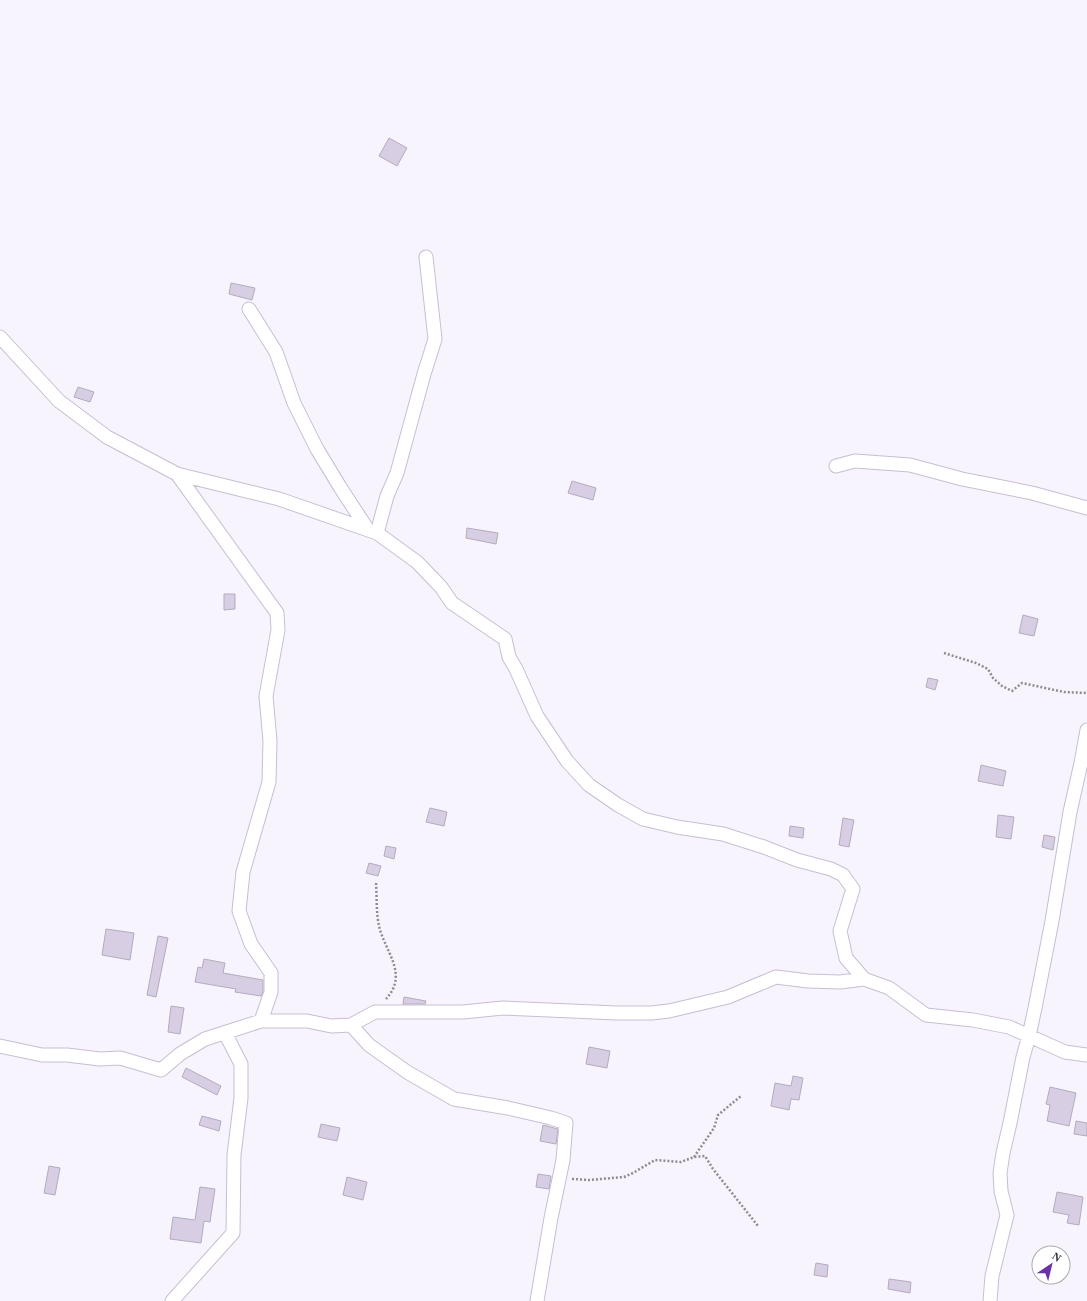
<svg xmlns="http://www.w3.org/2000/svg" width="1087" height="1301" viewBox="0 0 1087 1301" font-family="'Times New Roman',serif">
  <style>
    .building { fill: #d7cee3; stroke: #b3abbf }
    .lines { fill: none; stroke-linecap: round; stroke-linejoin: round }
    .minor-casing { stroke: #c7bed3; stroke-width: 15 }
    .path { stroke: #8e8b93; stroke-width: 2.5; stroke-dasharray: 2 2; stroke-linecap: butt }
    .minor { stroke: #fff; stroke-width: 13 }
  </style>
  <rect width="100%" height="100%" fill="#f8f4fd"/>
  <path class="building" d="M389 138 407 148 397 166 379 156Z
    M231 283 255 288 252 300 229 294Z
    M78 387 94 392 90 402 74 397Z
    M572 481 596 488 593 500 568 493Z
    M467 528 498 533 496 544 466 538Z
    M224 594H235V609L224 610Z
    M1023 615 1038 619 1034 636 1019 633Z
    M928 678 938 680 935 690 926 687Z
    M981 765 1006 771 1003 786 978 781Z
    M430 808 447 812 444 826 426 822Z
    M998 815 1014 817 1011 839 996 837Z
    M843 818 854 820 849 847 839 845Z
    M790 826 804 828 803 838 789 836Z
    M1044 835 1055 837 1053 850 1042 847Z
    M386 846 396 848 394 859 384 856Z
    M369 863 381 866 378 876 366 873Z
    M106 929 134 933 130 960 102 955Z
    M158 936 168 938 156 997 147 995Z
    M204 959 225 963 223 973 263 980V991L261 996 235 992 236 989 195 982 198 967 202 968Z
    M404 997 426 1001 425 1004H403Z
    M171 1006 184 1008 180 1034 168 1032Z
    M589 1047 610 1051 607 1068 586 1064Z
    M186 1068 221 1086 217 1095 182 1077Z
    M793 1076 803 1078 799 1100 791 1099 789 1110 771 1106 775 1083 791 1086Z
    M1050 1087 1076 1093 1069 1126 1047 1121 1050 1105 1046 1104Z
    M202 1116 221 1121 219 1131 199 1125Z
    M1076 1121 1087 1123V1136L1074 1134Z
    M321 1124 340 1128 337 1141 318 1137Z
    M543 1125 558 1129 556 1144 540 1141Z
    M49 1166 60 1168 55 1195 44 1193Z
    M538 1174 551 1176 549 1189 536 1187Z
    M347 1177 367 1182 363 1200 343 1195Z
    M200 1187 215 1189 210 1222 204 1221 201 1243 170 1239 173 1217 195 1220Z
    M1057 1192 1083 1197 1079 1225 1067 1223 1069 1215 1053 1212Z
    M816 1263 828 1265 827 1277 814 1275Z
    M889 1279 911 1282 910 1293 888 1289Z"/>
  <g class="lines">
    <g class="minor-casing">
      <path id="minor" d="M249 309 276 352 294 403 317 449 340 487 368 530
        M0 337 59 401 107 437 177 474 279 499 377 533 417 562 441 587 452 603 505 639 509 657 516 669 537 716 567 761 589 785 618 805 643 819 677 827 723 834 764 847 797 860 831 869 843 875 853 889 840 931 846 958 864 979 889 988 926 1015 973 1020 1009 1027 1065 1052 1087 1055
        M836 466 855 461 910 465 962 479 1032 493 1087 508
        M177 474 277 613 278 630 266 696 270 741 269 782 243 872 239 911 251 944 271 973V992L261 1021
        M377 533 387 496 397 473 424 374 435 339 426 257
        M351 1025 369 1045 407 1072 454 1099 508 1108 551 1118 566 1123 563 1160 551 1218 537 1301
        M0 1046 42 1055H67L100 1059 120 1058 161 1070 180 1054 205 1039 261 1021H307L331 1026 351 1025 375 1012H463L503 1008 617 1013H651L669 1011 728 997 776 977 808 981 840 982 864 979
        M172 1301 233 1233 234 1155 241 1098V1064L225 1033
        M990 1301 992 1276 1007 1215 1001 1191 1000 1173 1003 1153 1010 1123 1023 1057 1029 1036 1035 1008 1052 921 1070 812 1081 763 1087 730"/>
    </g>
    <path class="path" d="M944 653 976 663 988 669 993 678 1002 686 1012 691 1022 683 1064 692 1087 693
      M376 883C377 897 376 912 379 926 385 952 409 974 386 999
      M694 1157 714 1128 718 1115 741 1096
      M572 1179 589 1180 624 1177 633 1173 655 1160 681 1162 694 1157 705 1156 713 1169 758 1226"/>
    <use href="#minor" class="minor"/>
  </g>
  <g transform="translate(1051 1265) rotate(35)"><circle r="19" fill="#ffffff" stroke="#abaaad"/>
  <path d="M0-3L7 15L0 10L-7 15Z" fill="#6932a9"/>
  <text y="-6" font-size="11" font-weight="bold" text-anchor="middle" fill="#2e2b33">N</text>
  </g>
</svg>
